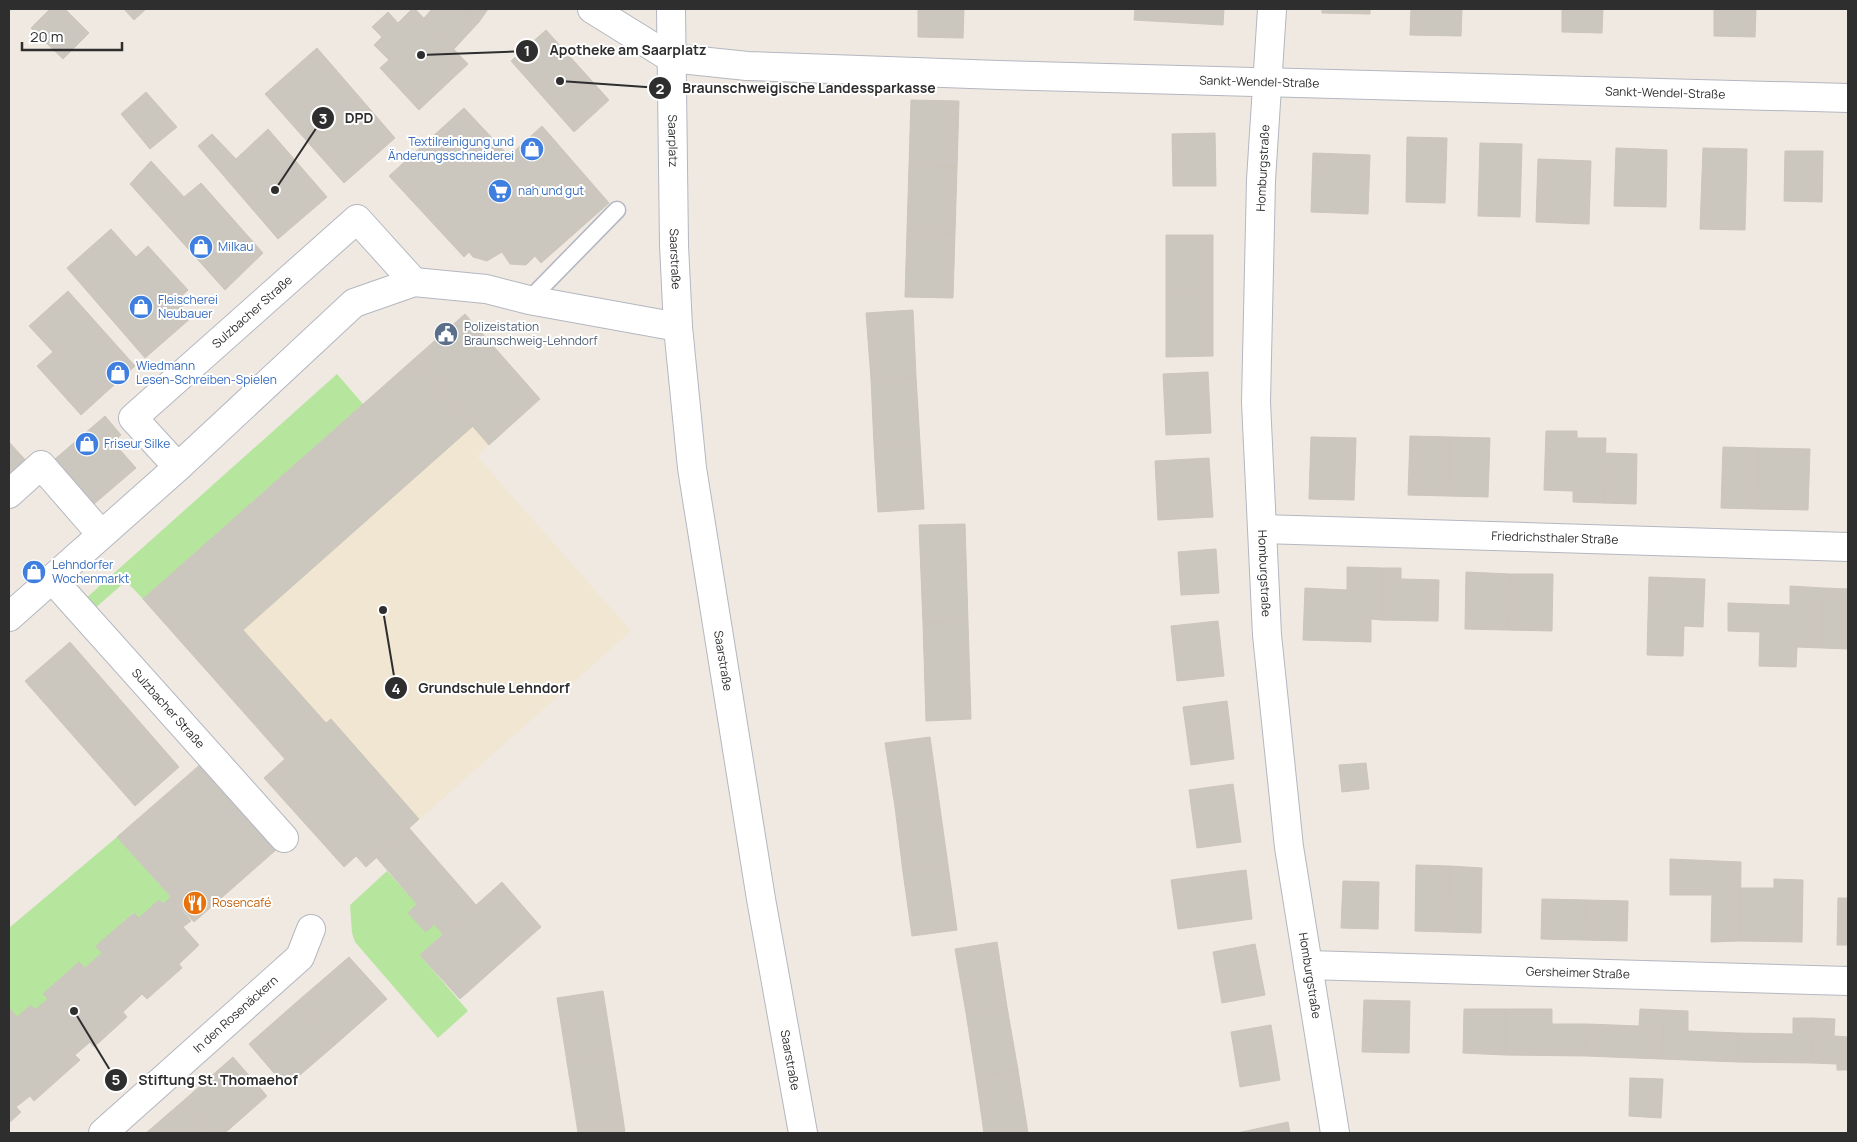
<svg xmlns="http://www.w3.org/2000/svg" width="1857" height="1142" viewBox="0 0 1857 1142" font-family="Manrope,sans-serif">
  <style>
    .education { fill: #f0e6d1 }
    .green { fill: #b6e59e }
    .building { fill: #cbc7bf; stroke: #cbc5ba }
    .lines { fill: none; stroke-linecap: round; stroke-linejoin: round }
    .lane-casing { stroke: #b4b7c1; stroke-width: 19 }
    .street-casing { stroke: #b4b7c1; stroke-width: 30 }
    .secondary-casing { stroke: #b4b7c1; stroke-width: 30 }
    .lane { stroke: #fff; stroke-width: 16 }
    .street { stroke: #fff; stroke-width: 28 }
    .secondary { stroke: #fff; stroke-width: 28 }
    .labels { text-anchor: middle; stroke-width: 4; stroke-linejoin: round; paint-order: stroke }
    .street-label { font-size: 12px; fill: #2e2e2e; stroke: #fff }
    .shop-label { font-size: 12px; fill: #366cbe; stroke: #fff; text-anchor: start }
    .service-label { font-size: 12px; fill: #4e5e75; stroke: #fff; text-anchor: start }
    .food-label { font-size: 12px; fill: #c56008; stroke: #fff; text-anchor: start }
    .leader { fill: none; stroke: #2e2e2e; stroke-width: 2 }
    .callout-dot { fill: #2e2e2e; stroke: #fff; stroke-width: 2 }
    .mark-label { font-size: 15px; text-anchor: middle; font-weight: bold; fill: #fff }
    .callout-label { font-size: 14px; text-anchor: middle; font-weight: bold; fill: #2e2e2e; stroke: #fff; stroke-width: 4; stroke-linejoin: round; paint-order: stroke }
  </style>
  <rect width="100%" height="100%" fill="#efe9e1"/>
  <path class="education" d="M414 359 489 445 477 456 631 631 366 867 356 856 344 867 264 778 284 759 143 599Z"/>
  <path class="green" d="M337 374 363 404 143 599 126 581 93 610 84 600Z
    M117 837 171 897 163 904 159 901 139 918 133 913 97 946 102 953 85 968 79 962 44 994 48 999 35 1010 31 1005 17 1017 9 1008V928Z
    M387 871 417 904 409 913 426 932 434 924 443 934 420 955 468 1011 438 1038 355 942 352 933 350 905Z"/>
  <path class="building" d="M50 9H65L89 33 63 59 31 28Z
    M124 9H146L134 20Z
    M412 9H415L468 64 419 110 380 68 389 60 374 45 382 37 372 27 388 12 398 23Z
    M432 9H461L479 22 454 49 424 18Z
    M461 9H488L479 22Z
    M918 9H964L963 38 918 37Z
    M1135 9H1224L1223 25 1134 20Z
    M1322 9H1370V14L1322 13Z
    M1411 9H1462L1461 36 1410 35Z
    M1562 9H1603L1602 33 1562 32Z
    M1714 9H1756L1755 37 1714 36Z
    M546 30 609 100 574 132 511 61Z
    M317 48 395 138 344 183 265 94Z
    M146 92 177 127 150 149 121 114Z
    M911 100 959 101 957 167 909 166Z
    M464 108 509 156 542 126 609 203 541 263 535 256 526 265 510 264 502 252 487 261 473 257 469 252 464 257 389 176Z
    M268 129 327 197 278 239 198 146 212 134 236 159Z
    M1215 133 1216 186H1173L1172 134Z
    M1407 137 1447 138 1445 203 1406 202Z
    M1480 143 1522 144 1520 217 1478 216Z
    M1616 148 1667 150 1666 207 1614 206Z
    M1703 148 1747 149 1745 230 1700 229Z
    M1785 151H1823L1822 202 1784 201Z
    M1313 153 1370 155 1368 214 1311 212Z
    M1538 159 1591 161 1589 224 1536 222Z
    M151 161 184 197 201 183 263 253 225 290 130 184Z
    M909 166 957 167 955 233 907 231Z
    M111 229 136 257 148 246 188 290 177 300 191 318 145 358 67 268Z
    M907 231 955 233 953 298 905 297Z
    M1166 235H1213V296H1166Z
    M68 291 135 366 81 415 37 366 53 352 29 326Z
    M1166 296H1213V356L1166 357Z
    M913 310 916 377 871 379 866 313Z
    M465 314 540 399 489 445 414 359Z
    M414 359 473 426 243 630 326 723 331 719 419 819 366 867 356 856 344 867 264 778 285 759 143 599Z
    M1208 372 1211 433 1166 435 1163 374Z
    M916 377 920 443 874 445 871 379Z
    M105 416 121 435 113 442 136 468 94 504 55 459Z
    M1546 431H1577V438H1606L1604 503 1573 502V491L1544 490Z
    M1410 436 1450 437 1448 496 1408 495Z
    M1311 437 1356 438 1354 500 1309 499Z
    M1450 437 1490 438 1488 497 1448 496Z
    M9 442 29 464 9 482Z
    M920 443 924 509 878 512 874 445Z
    M1723 447 1759 448 1757 509 1721 508Z
    M1759 448 1810 449 1808 510 1757 509Z
    M1606 453 1637 454 1636 504 1604 503Z
    M1209 458 1213 517 1158 520 1155 461Z
    M965 524 968 622 923 623 919 525Z
    M1216 549 1219 593 1181 595 1178 552Z
    M1347 567 1383 568 1382 620 1371 619V642L1303 640 1305 588 1347 590Z
    M1383 568H1401V579L1439 580 1438 621 1382 620Z
    M1466 572 1510 574 1508 630 1465 629Z
    M1510 574H1553L1552 631 1508 630Z
    M1649 577 1705 579 1703 627 1684 626 1683 656 1647 655Z
    M1790 586 1824 588 1822 648 1797 647 1796 667 1759 666 1760 632 1728 631V603L1790 605Z
    M1824 588 1848 589V649L1822 648Z
    M1218 621 1224 676 1177 681 1171 626Z
    M968 622 971 719 926 721 923 623Z
    M70 642 179 767 135 806 25 681Z
    M1227 701 1234 759 1191 765 1183 707Z
    M930 737 939 801 895 807 885 743Z
    M202 763 277 849 194 922 117 837Z
    M1366 763 1369 789 1342 792 1339 765Z
    M1233 784 1241 842 1197 848 1189 790Z
    M939 801 948 865 903 872 895 807Z
    M409 828 476 905 443 934 434 924 426 932 408 913 417 904 376 857Z
    M1670 859 1741 862 1740 941 1711 942 1712 895H1670Z
    M948 865 957 930 912 936 903 872Z
    M1416 865 1449 866 1448 932 1415 931Z
    M1449 866 1482 868 1481 933 1448 932Z
    M1246 870 1252 919 1178 929 1171 880Z
    M1774 879 1803 880 1802 942 1740 941V888H1774Z
    M1343 881 1379 882 1378 929 1341 928Z
    M502 882 541 927 460 999 420 955Z
    M171 897 191 921 183 927 199 945 179 964 182 968 147 999 142 994 123 1012 127 1017 94 1047 90 1042 75 1055 80 1060 34 1101 30 1096 16 1107 21 1112 9 1123V1008L17 1017 31 1005 35 1010 48 999 43 994 79 962 85 968 102 953 96 946 134 913 139 918 159 900 163 904Z
    M1838 898H1848V945H1837Z
    M1542 899 1585 900 1584 940 1541 939Z
    M1585 900 1628 901 1627 941 1584 940Z
    M997 942 1007 1007 966 1013 955 949Z
    M1255 944 1265 995 1222 1003 1213 952Z
    M349 957 387 999 336 1044 299 1000Z
    M603 991 613 1054 567 1062 557 998Z
    M299 1000 336 1044 286 1087 249 1044Z
    M1364 1000 1410 1001 1409 1053 1362 1052Z
    M1007 1007 1018 1070 976 1077 966 1013Z
    M1464 1009H1506L1505 1055 1463 1053Z
    M1506 1009H1552V1024H1587L1586 1056 1505 1055Z
    M1640 1009 1664 1010 1662 1059 1586 1056 1587 1024 1639 1026Z
    M1664 1010 1688 1011V1031L1738 1033V1062L1662 1059Z
    M1793 1018H1813L1812 1063 1738 1062V1033L1793 1034Z
    M1813 1018 1835 1019 1834 1036 1848 1037V1070H1837V1064L1812 1063Z
    M1271 1025 1280 1080 1240 1087 1231 1032Z
    M613 1054 623 1118 577 1126 567 1062Z
    M233 1057 267 1096 225 1133H211L183 1101Z
    M1018 1070 1028 1133H984L976 1077Z
    M1630 1078 1663 1079 1661 1118 1629 1116Z
    M183 1101 211 1133H146Z
    M623 1118 625 1133H578L577 1126Z
    M1288 1122 1290 1133H1237Z"/>
  <g class="lines">
    <g class="lane-casing">
      <path id="lane" d="M529 300 617 210"/>
    </g>
    <g class="street-casing">
      <g id="street">
        <path id="s1" d="M592 9 671 58 747 66 999 75 1848 98"/>
        <path id="s2" d="M1272 9 1261 180 1256 402 1267 635 1289 847 1335 1133"/>
        <path id="s3" d="M178 467 133 418 357 219 414 282"/>
        <path d="M9 494 41 465 101 534"/>
        <path id="s4" d="M1263 529 1848 547"/>
        <path id="s5" d="M52 579 284 838"/>
        <path d="M9 617 178 467 354 303 414 282 486 289 529 300 678 327"/>
        <path id="s6" d="M1308 965 1848 981"/>
        <path id="s7" d="M103 1133 300 957 311 929"/>
      </g>
    </g>
    <g class="secondary-casing">
      <g id="secondary">
        <path id="s8" d="M671 9 674 245 678 327 692 468 761 899 803 1133"/>
      </g>
    </g>
    <use href="#lane" class="lane"/>
    <use href="#street" class="street"/>
    <use href="#secondary" class="secondary"/>
  </g>
  <defs>
    <g id="shop-disc" transform="scale(1.25)"><circle r="9.5" fill="#3f7fe0" stroke="#fff"/><path d="M-5-2.5h2.3a2.7 3.5 0 0 1 5.4 0H5L5.5 6h-11ZM-1.5-2.5h3a1.5 2.3 0 0 0-3 0Z" fill="#fff"/></g>
    <g id="supermarket-disc" transform="scale(1.25)"><circle r="9.5" fill="#3f7fe0" stroke="#fff"/><path d="M-6-5.5h2.5l.6 2H6L4.5 2H-2.5L-4.4-4H-6ZM-1.5 3.2a1.3 1.3 0 1 0 .1 0ZM3 3.2a1.3 1.3 0 1 0 .1 0Z" fill="#fff"/></g>
    <g id="civic-disc" transform="scale(1.25)"><circle r="9.5" fill="#5c6f8a" stroke="#fff"/><path d="M-.6-6.5H3V-4.5H.6V-3L4-1V1h2V6H-6V1h2V-1L-.6-3ZM-1.2 2.5V6h2.4V2.5Z" fill="#fff"/></g>
    <g id="restaurant-disc" transform="scale(1.25)"><circle r="9.5" fill="#e8710a" stroke="#fff"/><path d="M-5-6h1v4h1v-4h1v4h1v-4h1v5L-1.5 .5V6h-2V.5L-5-1ZM5-6V6H3V1.5H1.5Q1.5-4 5-6Z" fill="#fff"/></g>
  </defs>
  <g fill-rule="evenodd">
    <use href="#shop-disc" x="532" y="149"/>
    <use href="#supermarket-disc" x="500" y="191"/>
    <use href="#shop-disc" x="201" y="247"/>
    <use href="#shop-disc" x="141" y="307"/>
    <use href="#civic-disc" x="446" y="334"/>
    <use href="#shop-disc" x="118" y="373"/>
    <use href="#shop-disc" x="87" y="444"/>
    <use href="#shop-disc" x="34" y="572"/>
    <use href="#restaurant-disc" x="195" y="903"/>
  </g>
  <g class="labels">
    <g class="street-label">
      <text dy="4" stroke="none"><textPath href="#s1" startOffset="682">Sankt-Wendel-Straße</textPath></text>
      <text dy="4" stroke="none"><textPath href="#s1" startOffset="1088">Sankt-Wendel-Straße</textPath></text>
      <text dy="4" stroke="none"><textPath href="#s8" startOffset="132">Saarplatz</textPath></text>
      <text transform="translate(1263 168) rotate(-87)" y="4">Homburgstraße</text>
      <text dy="4" stroke="none"><textPath href="#s8" startOffset="250">Saarstraße</textPath></text>
      <text dy="4" stroke="none"><textPath href="#s3" startOffset="226">Sulzbacher Straße</textPath></text>
      <text dy="4" stroke="none"><textPath href="#s4" startOffset="292">Friedrichsthaler Straße</textPath></text>
      <text dy="4" stroke="none"><textPath href="#s2" startOffset="565">Homburgstraße</textPath></text>
      <text dy="4" stroke="none"><textPath href="#s8" startOffset="655">Saarstraße</textPath></text>
      <text dy="4" stroke="none"><textPath href="#s5" startOffset="174">Sulzbacher Straße</textPath></text>
      <text dy="4" stroke="none"><textPath href="#s6" startOffset="270">Gersheimer Straße</textPath></text>
      <text dy="4" stroke="none"><textPath href="#s2" startOffset="970">Homburgstraße</textPath></text>
      <text dy="4" stroke="none"><textPath href="#s7" startOffset="178">In den Rosenäckern</textPath></text>
      <text dy="4" stroke="none"><textPath href="#s8" startOffset="1060">Saarstraße</textPath></text>
    </g>
    <g class="shop-label">
      <text x="514" y="146" text-anchor="end">Textilreinigung und<tspan x="514" dy="14">Änderungsschneiderei</tspan></text>
      <text x="518" y="195">nah und gut</text>
      <text x="218" y="251">Milkau</text>
      <text x="158" y="304">Fleischerei<tspan x="158" dy="14">Neubauer</tspan></text>
      <text x="136" y="370">Wiedmann<tspan x="136" dy="14">Lesen-Schreiben-Spielen</tspan></text>
      <text x="104" y="448">Friseur Silke</text>
      <text x="52" y="569">Lehndorfer<tspan x="52" dy="14">Wochenmarkt</tspan></text>
    </g>
    <g class="service-label">
      <text x="464" y="331">Polizeistation<tspan x="464" dy="14">Braunschweig-Lehndorf</tspan></text>
    </g>
    <g class="food-label">
      <text x="212" y="907">Rosencafé</text>
    </g>
  </g>
  <path class="leader" d="M421 55L527 51M560 81L660 88M275 190L323 118M383 610L396 688M74 1011L116 1080"/>
  <g class="callout-dot">
    <circle cx="421" cy="55" r="5"/>
    <circle cx="560" cy="81" r="5"/>
    <circle cx="275" cy="190" r="5"/>
    <circle cx="383" cy="610" r="5"/>
    <circle cx="74" cy="1011" r="5"/>
    <circle cx="527" cy="51" r="12"/>
    <circle cx="660" cy="88" r="12"/>
    <circle cx="323" cy="118" r="12"/>
    <circle cx="396" cy="688" r="12"/>
    <circle cx="116" cy="1080" r="12"/>
  </g>
  <g class="mark-label">
    <text x="527" y="56">1</text>
    <text x="660" y="94">2</text>
    <text x="323" y="124">3</text>
    <text x="396" y="694">4</text>
    <text x="116" y="1085">5</text>
  </g>
  <g class="callout-label">
    <text x="628" y="55">Apotheke am Saarplatz</text>
    <text x="809" y="93">Braunschweigische Landessparkasse</text>
    <text x="359" y="123">DPD</text>
    <text x="494" y="693">Grundschule Lehndorf</text>
    <text x="218" y="1085">Stiftung St. Thomaehof</text>
  </g>
  <rect width="1857" height="1142" fill="none" stroke="#2e2e2e" stroke-width="20"/>
  <path d="M22 42v8h100v-8" fill="none" stroke="#2e2e2e" stroke-width="2.5"/>
  <text x="30" y="42" font-size="15" fill="#2e2e2e" stroke="#ffffff" stroke-width="4" paint-order="stroke">20 m</text>
</svg>
